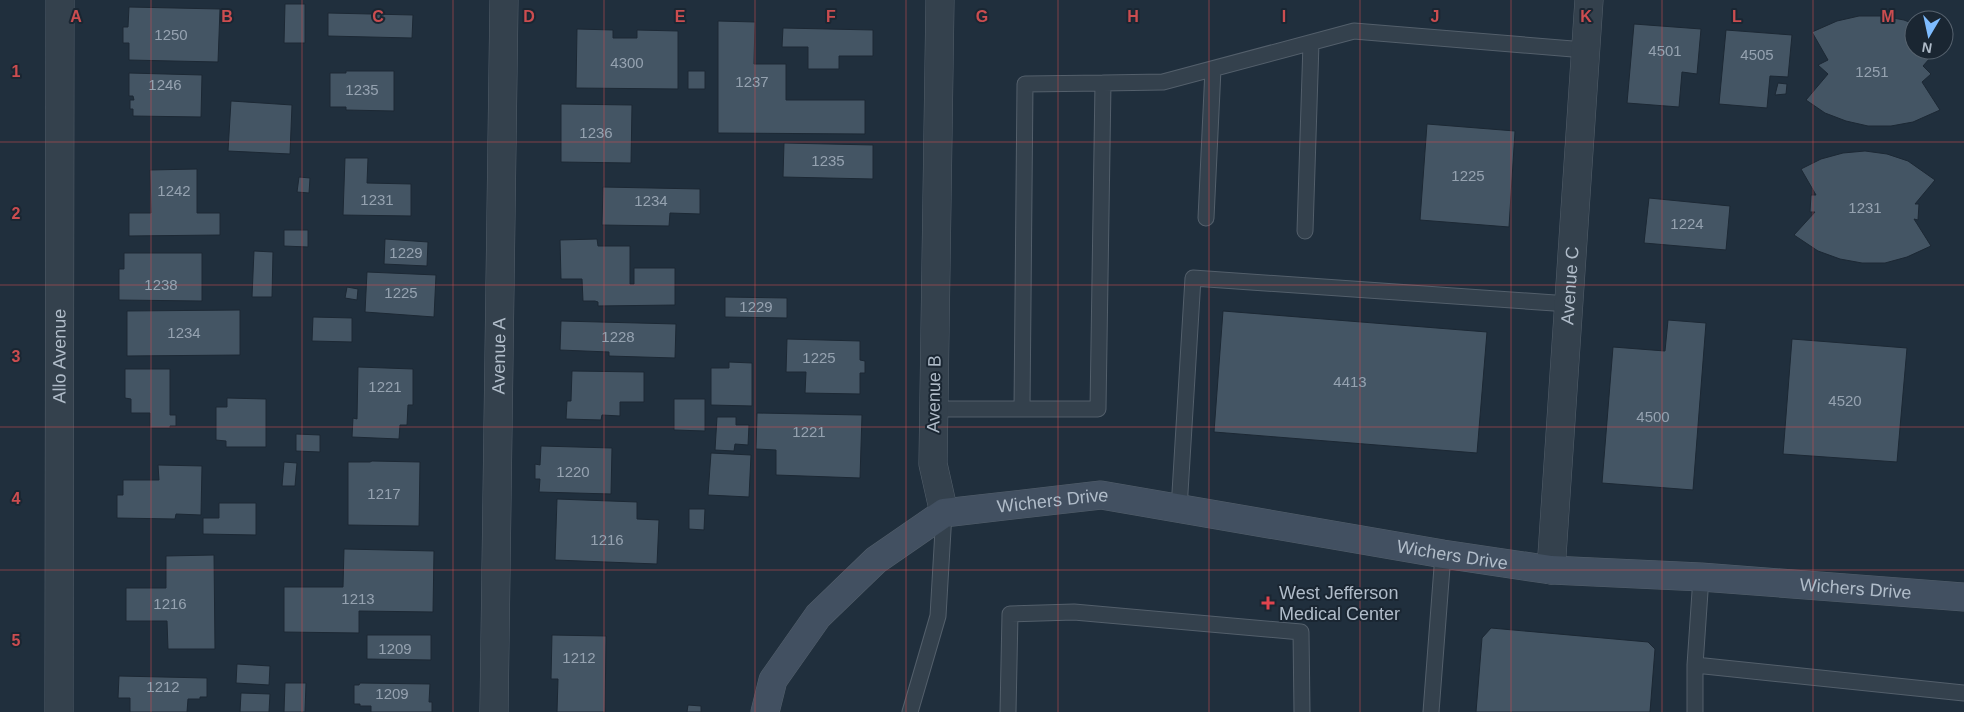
<svg xmlns="http://www.w3.org/2000/svg" width="1964" height="712" viewBox="0 0 1964 712" font-family="Helvetica,sans-serif">
  <style>
    .building { fill: #445564; stroke: #1c2834 }
    .lines { fill: none; stroke-linecap: round; stroke-linejoin: round }
    .lane-casing { stroke: #535f6b; stroke-width: 17 }
    .street-casing { stroke: #535f6b; stroke-width: 29 }
    .secondary-casing { stroke: #535f6b; stroke-width: 29 }
    .lane { stroke: #34414d; stroke-width: 15 }
    .street { stroke: #34414d; stroke-width: 28 }
    .secondary { stroke: #425061; stroke-width: 28 }
    .grid { fill: none; stroke: #cc4d50; stroke-width: 1; stroke-opacity: 0.55 }
    .health-dot { fill: #e0444e; stroke: #1a2632; stroke-width: 2 }
    .labels { text-anchor: middle; stroke-width: 4; stroke-linejoin: round; paint-order: stroke }
    .number-label { font-size: 15px; fill: #95a2b0 }
    .street-label { font-size: 18px; fill: #b0bcc9; stroke: #1a2632 }
    .poi-label { font-size: 18px; fill: #b0bcc9; stroke: #1a2632; text-anchor: start }
    .grid-label { font-size: 16px; text-anchor: middle; font-weight: bold; fill: #cc4d50; stroke: #1a2632; stroke-width: 4; stroke-linejoin: round; paint-order: stroke }
  </style>
  <rect width="100%" height="100%" fill="#202f3d"/>
  <path class="building" d="M285 4H305V43H284Z
    M129 7 220 9 218 62 129 60V43H123V27H128Z
    M328 13 413 15 412 38 328 36Z
    M1859 16H1882L1904 20 1914 24V50H1937L1923 66 1931 74 1922 82 1940 110 1913 122 1891 126H1868L1846 121 1825 113 1806 100 1828 74 1818 65 1828 60 1812 32 1837 21Z
    M718 21 755 22 754 64H786V100H865V134L718 133Z
    M1634 24 1701 29 1697 74 1682 72 1679 107 1627 103Z
    M783 28 873 30V56H839V69H808V47H782Z
    M577 29 613 30V38H637V30L678 31V89L576 88Z
    M1726 30 1792 35 1788 77 1770 76 1767 108 1719 104Z
    M346 71H394V111L346 110V107H330V73H346Z
    M688 71H705V89H688Z
    M129 73 202 75 201 117 133 116V109H130V100H134L133 96H129Z
    M1778 83 1787 84 1786 94 1775 95Z
    M231 101 292 105 290 154 228 151Z
    M561 104 632 105 631 163 561 162Z
    M1427 124 1515 131 1509 227 1420 220Z
    M784 143 873 145V179L783 177Z
    M1865 151 1887 154 1908 161 1935 180 1915 204H1919L1918 220 1914 219 1931 246 1907 257 1885 263H1862L1840 259 1818 251 1794 235 1815 212H1810L1811 195H1816L1801 169 1821 159 1843 153Z
    M345 158H368L367 183 411 184V216L343 215Z
    M197 169V213H220V235L129 236V213H151L150 170Z
    M299 177 310 178 309 193 297 192Z
    M603 187 700 189V214L670 213 669 226 602 225Z
    M1649 198 1730 206 1726 250 1644 243Z
    M284 230H308V247L284 246Z
    M385 239 428 242 427 266 384 264Z
    M597 239 598 246H630V284H634V268H675V305L598 306V302L595 301H583L582 279H561L560 240Z
    M254 251 273 252 272 297H252Z
    M124 253H202V301L119 300V269H124Z
    M367 272 436 275 434 317 365 312Z
    M347 287 358 289 357 300 345 298Z
    M725 297 787 298V318L725 317Z
    M240 310V355L127 356V311Z
    M1223 311 1487 332 1477 453 1214 432Z
    M313 317 352 318V342L312 341Z
    M1668 320 1706 323 1693 490 1602 483 1613 347 1665 351Z
    M561 321 676 324 675 358 609 356V352L560 350Z
    M787 339 860 341V360L865 361V373H860V394L805 393 806 372H786Z
    M1792 339 1907 348 1897 462 1783 454Z
    M729 362 752 363V406L711 405V368H729Z
    M358 367 413 369V405H408L407 425H400L399 439 352 437 353 418 357 419Z
    M125 369H170V415H176V426H170V428H150V413H131V399L125 398Z
    M572 371 644 372V402H620V416L602 415 601 420 566 419 567 401H571Z
    M227 398 266 399V447H226V441L216 440V407H227Z
    M674 399H705V431L674 430Z
    M757 413 862 415 860 478 776 475V450L756 449Z
    M717 417H736V425H749L748 445 735 444 734 451 715 450Z
    M296 434 320 435V452L296 451Z
    M541 446 612 448 611 494 539 492 540 479H535V464L540 465Z
    M711 453 751 455 749 497 708 495Z
    M372 461 420 462 419 526 348 525V462H370Z
    M284 462 297 463 295 486H282Z
    M158 465 202 466 201 515 176 514 175 519 117 518V495H123V480H159Z
    M557 499 637 502V519L659 520 657 564 555 560Z
    M219 503H256V535L203 534V518H219Z
    M689 509H705L704 530 689 529Z
    M344 549 434 551 433 612 359 611V633L284 632V587H343Z
    M214 555 215 649H168L167 621H126V588H166V556Z
    M1491 628 1648 642 1655 649 1650 712H1476L1482 638Z
    M367 635H431V660L367 659Z
    M552 635 606 636 605 712H557L558 679H551Z
    M237 664 270 666 269 685 236 683Z
    M119 676 207 678V697H200V699H188L187 712H130V698H118Z
    M285 683H306L305 712H284Z
    M360 683 430 684 429 702H432V712H371V706H360V704H354V685H359Z
    M241 693 270 694 269 712H240Z
    M688 705 701 706V712H687Z"/>
  <g class="lines">
    <g class="lane-casing">
      <path id="lane" d="M1103 83 1163 82 1354 31 1585 50
        M1206 218 1213 69
        M1305 231 1311 43
        M934 409H1098L1103 83 1025 84 1022 409
        M1179 509 1193 278 1569 304
        M1695 665 1964 693
        M910 712 938 616 944 513
        M1008 712 1010 614 1074 612 1301 632 1302 712
        M1431 712 1443 554
        M1695 712V665L1701 577"/>
    </g>
    <g class="street-casing">
      <g id="street">
        <path d="M940 0 933 464 944 513"/>
        <path id="s1" d="M1551 570 1589 0"/>
        <path id="s2" d="M59 712 60 0"/>
        <path id="s3" d="M494 712 504 0"/>
      </g>
    </g>
    <g class="secondary-casing">
      <g id="secondary">
        <path id="s4" d="M765 712 773 680 818 616 876 560 944 513 1101 495 1443 554 1551 570 1701 577 1964 597"/>
      </g>
    </g>
    <use href="#lane" class="lane"/>
    <use href="#street" class="street"/>
    <use href="#secondary" class="secondary"/>
  </g>
  <path class="grid" d="M151 0V712M302 0V712M453 0V712M604 0V712M755 0V712M906 0V712M1058 0V712M1209 0V712M1360 0V712M1511 0V712M1662 0V712M1813 0V712M0 142H1964M0 285H1964M0 427H1964M0 570H1964"/>
  <path class="health-dot" d="M1265.5 595.5h5v5h5v5h-5v5h-5v-5h-5v-5h5z"/>
  <g class="labels">
    <g class="number-label">
      <text x="171" y="40">1250</text>
      <text x="1665" y="56">4501</text>
      <text x="1757" y="60">4505</text>
      <text x="627" y="68">4300</text>
      <text x="1872" y="77">1251</text>
      <text x="752" y="87">1237</text>
      <text x="165" y="90">1246</text>
      <text x="362" y="95">1235</text>
      <text x="596" y="138">1236</text>
      <text x="828" y="166">1235</text>
      <text x="1468" y="181">1225</text>
      <text x="174" y="196">1242</text>
      <text x="377" y="205">1231</text>
      <text x="651" y="206">1234</text>
      <text x="1865" y="213">1231</text>
      <text x="1687" y="229">1224</text>
      <text x="406" y="258">1229</text>
      <text x="161" y="290">1238</text>
      <text x="401" y="298">1225</text>
      <text x="756" y="312">1229</text>
      <text x="184" y="338">1234</text>
      <text x="618" y="342">1228</text>
      <text x="819" y="363">1225</text>
      <text x="1350" y="387">4413</text>
      <text x="385" y="392">1221</text>
      <text x="1845" y="406">4520</text>
      <text x="1653" y="422">4500</text>
      <text x="809" y="437">1221</text>
      <text x="573" y="477">1220</text>
      <text x="384" y="499">1217</text>
      <text x="607" y="545">1216</text>
      <text x="358" y="604">1213</text>
      <text x="170" y="609">1216</text>
      <text x="395" y="654">1209</text>
      <text x="579" y="663">1212</text>
      <text x="163" y="692">1212</text>
      <text x="392" y="699">1209</text>
    </g>
    <g class="street-label">
      <text dy="6" stroke="none"><textPath href="#s1" startOffset="285">Avenue C</textPath></text>
      <text dy="6" stroke="none"><textPath href="#s2" startOffset="356">Allo Avenue</textPath></text>
      <text dy="6" stroke="none"><textPath href="#s3" startOffset="356">Avenue A</textPath></text>
      <text transform="translate(934 394) rotate(-89)" y="6">Avenue B</text>
      <text dy="6" stroke="none"><textPath href="#s4" startOffset="384">Wichers Drive</textPath></text>
      <text dy="6" stroke="none"><textPath href="#s4" startOffset="789">Wichers Drive</textPath></text>
      <text dy="6" stroke="none"><textPath href="#s4" startOffset="1194">Wichers Drive</textPath></text>
    </g>
    <g class="poi-label">
      <text x="1279" y="599">West Jefferson<tspan x="1279" dy="21">Medical Center</tspan></text>
    </g>
  </g>
  <g class="grid-label">
    <text x="76" y="22">A</text>
    <text x="227" y="22">B</text>
    <text x="378" y="22">C</text>
    <text x="529" y="22">D</text>
    <text x="680" y="22">E</text>
    <text x="831" y="22">F</text>
    <text x="982" y="22">G</text>
    <text x="1133" y="22">H</text>
    <text x="1284" y="22">I</text>
    <text x="1435" y="22">J</text>
    <text x="1586" y="22">K</text>
    <text x="1737" y="22">L</text>
    <text x="1888" y="22">M</text>
    <text x="16" y="77">1</text>
    <text x="16" y="219">2</text>
    <text x="16" y="362">3</text>
    <text x="16" y="504">4</text>
    <text x="16" y="646">5</text>
  </g>
  <g transform="translate(1929 35) rotate(189)"><circle r="24" fill="#1a2632" stroke="#56626e"/>
  <path d="M0-4L9 19L0 12L-9 19Z" fill="#7ebcff"/>
  <text y="-8" font-size="14" font-weight="bold" text-anchor="middle" fill="#b0bcc9">N</text>
  </g>
</svg>
